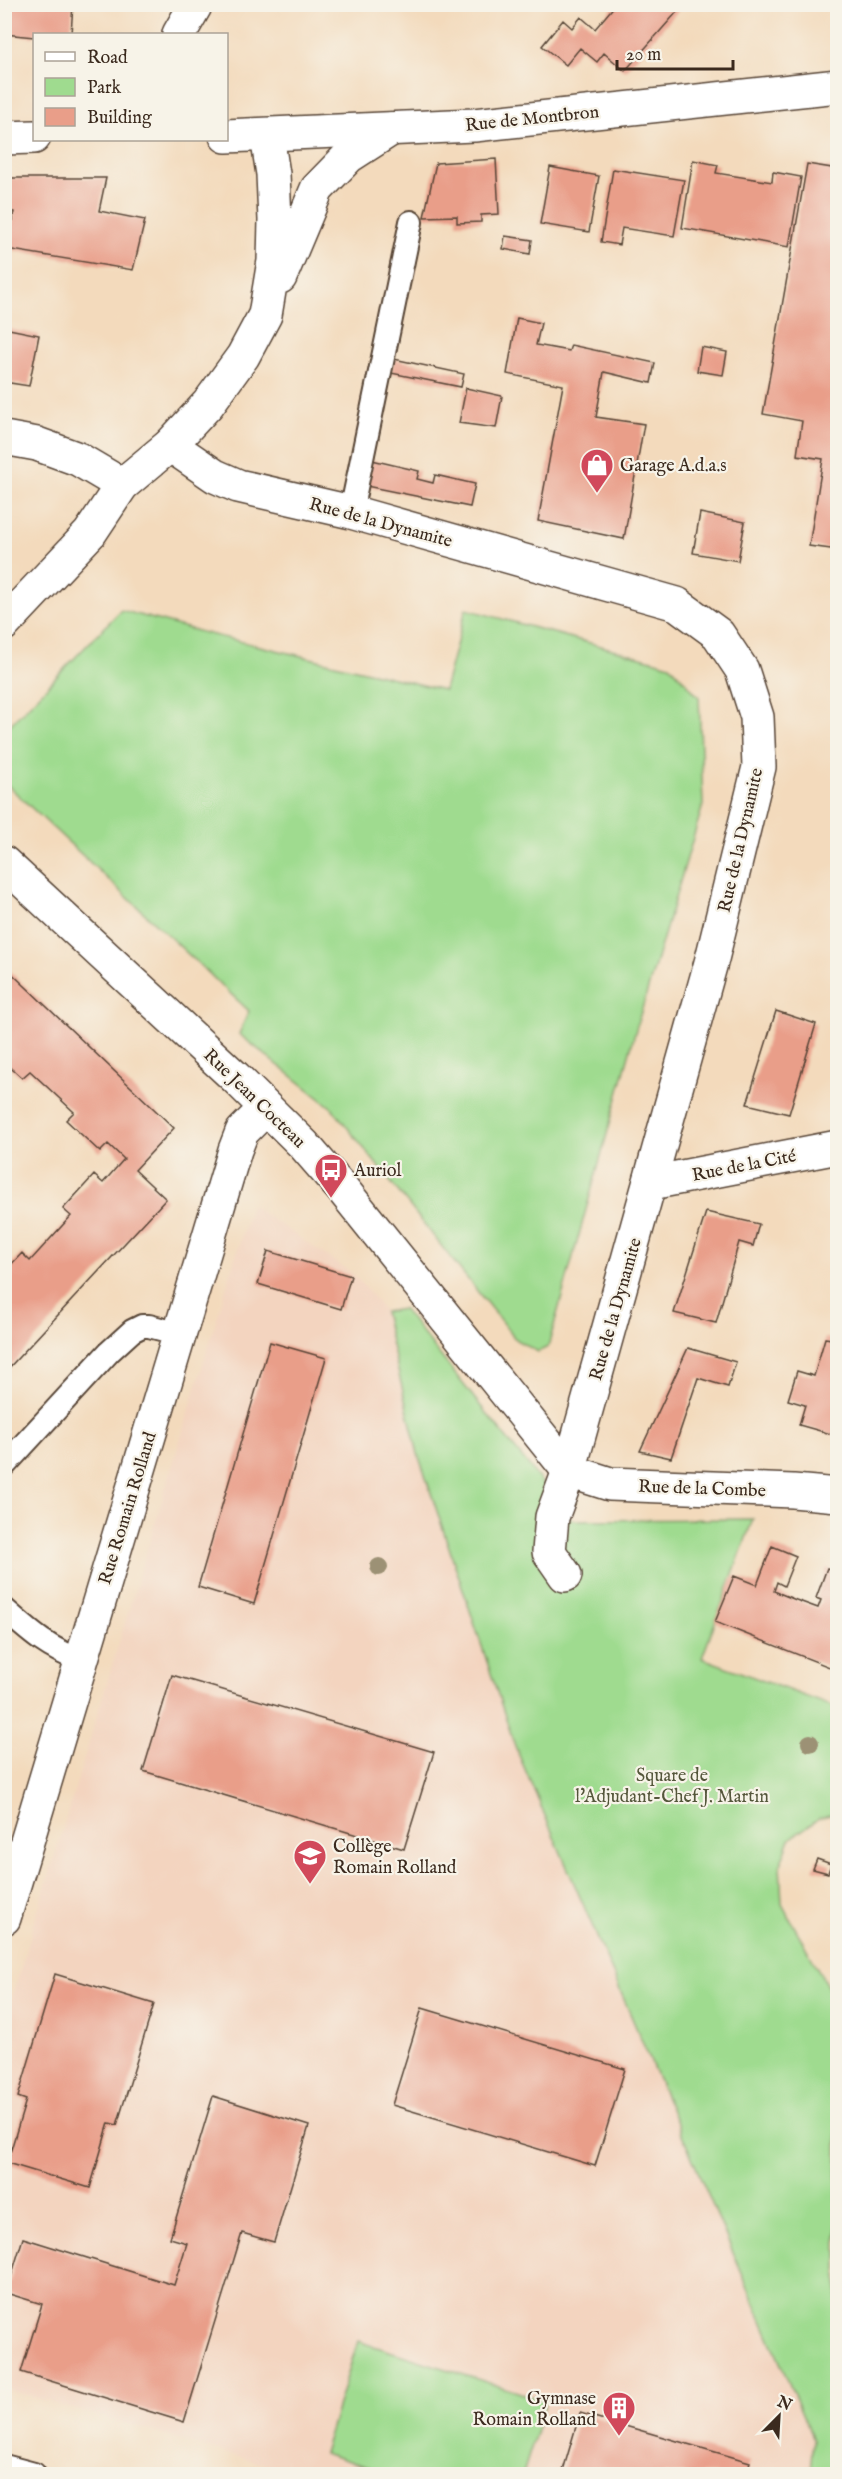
<svg xmlns="http://www.w3.org/2000/svg" width="842" height="2479" viewBox="0 0 842 2479" font-family="'IM FELL English',serif">
  <style>
    .built { fill: #f3d4bf }
    .green { fill: #9fdb8f; stroke: #6d8256; stroke-width: 1.5 }
    .building { fill: #e99e89 }
    .lines { fill: none; stroke-linecap: round; stroke-linejoin: round }
    .service-casing { stroke: #574436; stroke-width: 26 }
    .minor-casing { stroke: #574436; stroke-width: 36 }
    .tertiary-casing { stroke: #574436; stroke-width: 36 }
    .secondary-casing { stroke: #574436; stroke-width: 36 }
    .service { stroke: #fff; stroke-width: 22 }
    .minor { stroke: #fff; stroke-width: 33 }
    .tertiary { stroke: #fff; stroke-width: 33 }
    .secondary { stroke: #fff; stroke-width: 33 }
    .tree { fill: #9c9174 }
    .labels { text-anchor: middle; stroke-width: 4.5; stroke-linejoin: round; paint-order: stroke }
    .street-label { font-size: 18px; fill: #3b2a1e; stroke: #f7f3e8 }
    .poi-label { font-size: 18px; fill: #3b2a1e; stroke: #f7f3e8; text-anchor: start }
    .park-label { font-size: 18px; fill: #54563a; stroke: #f7f3e8 }
  </style>
  <rect width="100%" height="100%" fill="#f7f3e8"/>
  <filter id="ink" filterUnits="userSpaceOnUse"><feTurbulence type="fractalNoise" baseFrequency=".0167" numOctaves="2"/><feDisplacementMap in="SourceGraphic" scale="12" xChannelSelector="R" yChannelSelector="G"/><feConvolveMatrix kernelMatrix="1 2 1 2 8 2 1 2 1" color-interpolation-filters="sRGB"/></filter>
  <filter id="wash" filterUnits="userSpaceOnUse"><feTurbulence type="fractalNoise" baseFrequency=".008" numOctaves="4" result="noise"/><feDisplacementMap in="SourceGraphic" scale="24" xChannelSelector="R" yChannelSelector="G"/><feGaussianBlur stdDeviation="1.35" result="paint"/><feColorMatrix in="noise" values="0 0 0 0 0 0 0 0 0 0 0 0 0 0 0 0 0 1.4 0 .05"/><feComposite in="paint" operator="in"/></filter>
  <g filter="url(#wash)">
    <rect width="100%" height="100%" fill="#f3dabc"/>
    <path class="built" d="M251 1205 353 1274 370 1293 384 1312 418 1454 813 2440 810 2474H298L5 2389 4 2024Z"/>
    <path class="green" d="M466 609 670 665 699 697 703 805 638 1022 548 1347 538 1352 516 1340 332 1108 239 1034 249 1011 5 783V730L121 610 205 633 444 690Z
      M403 1309 572 1520 753 1519 702 1658 837 1708V1813L819 1818 790 1839 780 1865 782 1904 837 2004V2474H810L813 2439 515 1746 418 1454 384 1312Z
      M358 2341 546 2401 523 2474H391L323 2453Z"/>
    <g id="blocks">
      <path class="building" d="M4 4H73L71 34H34V37L4 34Z
        M616 4H684L625 71 604 53 597 62 580 48 566 65 542 46 563 20 572 28 581 17 595 29Z
        M496 159 499 214 481 215V222L457 223V216L424 217 436 163Z
        M693 160 718 165 716 173 772 182 773 172 801 177 789 247 682 228Z
        M807 164 838 169V550L809 546 823 459 797 455 802 421 763 414Z
        M550 167 599 176 589 232 540 224Z
        M613 169 684 180 674 236 622 228 619 245 601 242Z
        M4 178H106L99 211 145 220 133 270 6 249 14 212 4 210Z
        M505 236 532 240 530 254 503 249Z
        M517 318 541 323 536 345 569 351 571 345 655 363 651 383 604 372 596 417 644 424 624 539 538 521 563 385 507 374Z
        M4 328 39 335 29 386 4 382Z
        M701 347 727 352 723 375 697 371Z
        M394 359 464 374 461 387 391 373Z
        M466 388 502 396 496 428 459 423Z
        M372 460 419 471 417 479 433 483 435 475 475 484 470 507 366 486Z
        M700 513 745 522 738 561 693 553Z
        M4 966 174 1128 135 1170 166 1199 4 1373V1272L22 1253 30 1261 71 1216 63 1209 94 1175 103 1183 124 1159 108 1144 100 1152 66 1120 74 1112 30 1071 22 1078 4 1062Z
        M776 1011 816 1024 789 1114 747 1104Z
        M706 1212 759 1224 753 1246 739 1242 716 1323 674 1313Z
        M268 1251 351 1276 341 1309 258 1284Z
        M825 1338 838 1340V1436L799 1425 805 1405 788 1400 797 1371 814 1376Z
        M270 1342 326 1358 254 1604 198 1587Z
        M688 1348 736 1362 728 1387 698 1378 671 1458 640 1451Z
        M772 1546 796 1556 784 1586 777 1582 774 1591 796 1600 818 1608 821 1600 816 1598 827 1568 838 1572V1606L834 1615 838 1616 837 1670 715 1622 734 1576 757 1585Z
        M172 1675 434 1752 404 1849 143 1771Z
        M817 1859 831 1864 828 1873 813 1869Z
        M55 1974 154 2004 117 2125 109 2123 90 2188 7 2163 26 2100 18 2097Z
        M422 2008 625 2069 595 2166 392 2105Z
        M213 2096 309 2126 274 2242 242 2233 184 2422 21 2372 42 2304 6 2293 23 2238 174 2285 187 2243 170 2238Z
        M580 2413 750 2462 746 2474H562Z"/>
    </g>
  </g>
  <g filter="url(#ink)">
    <use href="#blocks" fill-opacity="0" stroke="#574436" stroke-width="1.5"/>
    <g class="lines">
      <g class="service-casing">
        <path id="service" d="M351 512 411 222
          M4 1466 109 1352 132 1331 142 1326H149L180 1334
          M4 1609C30 1632 47 1648 80 1660
          M4 2466 34 2474"/>
      </g>
      <g class="minor-casing">
        <path id="minor" d="M179 34 195 6
          M4 438 37 444 78 459 122 485
          M170 445 215 476 238 486 351 512 677 604 718 634 742 670 757 717 759 767 712 959 569 1471 552 1517 549 1552 565 1575
          M651 1183 838 1147
          M4 1918 235 1150 242 1132 266 1108"/>
      </g>
      <g class="tertiary-casing">
        <path id="tertiary" d="M280 277 317 189 349 156 391 129
          M4 624 90 533 122 485 170 445 208 404 243 356 265 315 274 261 275 220 273 174 267 136
          M4 863 236 1078 304 1145 344 1191 569 1471 610 1484 793 1491 838 1495"/>
      </g>
      <g class="secondary-casing">
        <path id="secondary" d="M226 136 474 125 838 86
          M4 138 34 137"/>
      </g>
      <use href="#service" class="service"/>
      <use href="#minor" class="minor"/>
      <use href="#tertiary" class="tertiary"/>
      <use href="#secondary" class="secondary"/>
    </g>
    <g class="tree">
      <circle cx="379" cy="1567" r="9"/>
      <circle cx="810" cy="1743" r="9"/>
    </g>
  </g>
  <defs>
    <g id="shop-pin" transform="scale(1.725)"><path d="M0 17L-7.5 6A9.5 9.5 0 1 1 7.5 6Z" fill="#d1495b" stroke="#f7f3e8"/><path d="M-5-2.5h2.3a2.7 3.5 0 0 1 5.4 0H5L5.5 6h-11ZM-1.5-2.5h3a1.5 2.3 0 0 0-3 0Z" fill="#fff"/></g>
    <g id="bus-pin" transform="scale(1.725)"><path d="M0 17L-7.5 6A9.5 9.5 0 1 1 7.5 6Z" fill="#d1495b" stroke="#f7f3e8"/><path d="M-5-6H5V4H4V6H2V4H-2V6H-4V4H-5ZM-3.5-4V0h7V-4ZM-3.5 1.2v1.5H-2V1.2ZM2 1.2v1.5H3.5V1.2Z" fill="#fff"/></g>
    <g id="school-pin" transform="scale(1.725)"><path d="M0 17L-7.5 6A9.5 9.5 0 1 1 7.5 6Z" fill="#d1495b" stroke="#f7f3e8"/><path d="M0-5L7-2L0 1L-7-2ZM-4 1L0 2.5L4 1V4Q0 6-4 4Z" fill="#fff"/></g>
    <g id="building-pin" transform="scale(1.725)"><path d="M0 17L-7.5 6A9.5 9.5 0 1 1 7.5 6Z" fill="#d1495b" stroke="#f7f3e8"/><path d="M-4-6H4V6H1V3H-1V6H-4ZM-2.5-4.3h1.7v1.8h-1.7ZM.8-4.3h1.7v1.8H.8ZM-2.5-1h1.7V.8h-1.7ZM.8-1h1.7V.8H.8Z" fill="#fff"/></g>
  </defs>
  <g fill-rule="evenodd">
    <use href="#shop-pin" x="597" y="465"/>
    <use href="#bus-pin" x="331" y="1170"/>
    <use href="#school-pin" x="310" y="1856"/>
    <use href="#building-pin" x="619" y="2408"/>
  </g>
  <g class="labels">
    <g class="street-label">
      <text transform="translate(532 118) rotate(-6)" y="6">Rue de Montbron</text>
      <text transform="translate(381 522) rotate(15)" y="6">Rue de la Dynamite</text>
      <text transform="translate(740 840) rotate(-77)" y="6">Rue de la Dynamite</text>
      <text transform="translate(255 1098) rotate(44)" y="6">Rue Jean Cocteau</text>
      <text transform="translate(744 1165) rotate(-11)" y="6">Rue de la Cité</text>
      <text transform="translate(615 1309) rotate(-74)" y="6">Rue de la Dynamite</text>
      <text transform="translate(702 1488) rotate(2)" y="6">Rue de la Combe</text>
      <text transform="translate(127 1508) rotate(-73)" y="6">Rue Romain Rolland</text>
    </g>
    <g class="poi-label">
      <text x="620" y="471">Garage A.d.a.s</text>
      <text x="354" y="1176">Auriol</text>
      <text x="333" y="1852">Collège<tspan x="333" dy="21">Romain Rolland</tspan></text>
      <text x="596" y="2404" text-anchor="end">Gymnase<tspan x="596" dy="21">Romain Rolland</tspan></text>
    </g>
    <g class="park-label">
      <text x="672" y="1781">Square de<tspan x="672" dy="21">l'Adjudant-Chef J. Martin</tspan></text>
    </g>
  </g>
  <rect width="842" height="2479" fill="none" stroke="#f7f3e8" stroke-width="24"/>
  <rect x="33" y="33" width="195" height="108" fill="#f7f3e8" stroke="#aca397" stroke-width="1.5"/>
  <rect x="45" y="52" width="30" height="9" fill="#ffffff" stroke="#aca397" stroke-width="1.5"/>
  <text x="87" y="63" font-size="18" fill="#3b2a1e">Road</text>
  <rect x="45" y="78" width="30" height="18" fill="#9fdb8f" stroke="#aca397" stroke-width="1.5"/>
  <text x="87" y="93" font-size="18" fill="#3b2a1e">Park</text>
  <rect x="45" y="108" width="30" height="18" fill="#e99e89" stroke="#aca397" stroke-width="1.5"/>
  <text x="87" y="123" font-size="18" fill="#3b2a1e">Building</text>
  <g transform="translate(779 2416) rotate(24)" stroke="#f7f3e8" stroke-width="4.5" paint-order="stroke">
  <path d="M0-4.5L10 22L0 15L-10 22Z" fill="#3b2a1e"/>
  <text y="-9" font-size="16" font-weight="bold" text-anchor="middle" fill="#3b2a1e">N</text>
  </g>
  <path d="M617 60v9h116v-9" fill="none" stroke="#3b2a1e" stroke-width="3"/>
  <text x="626" y="60" font-size="18" fill="#3b2a1e" stroke="#f7f3e8" stroke-width="4.5" paint-order="stroke">20 m</text>
</svg>
